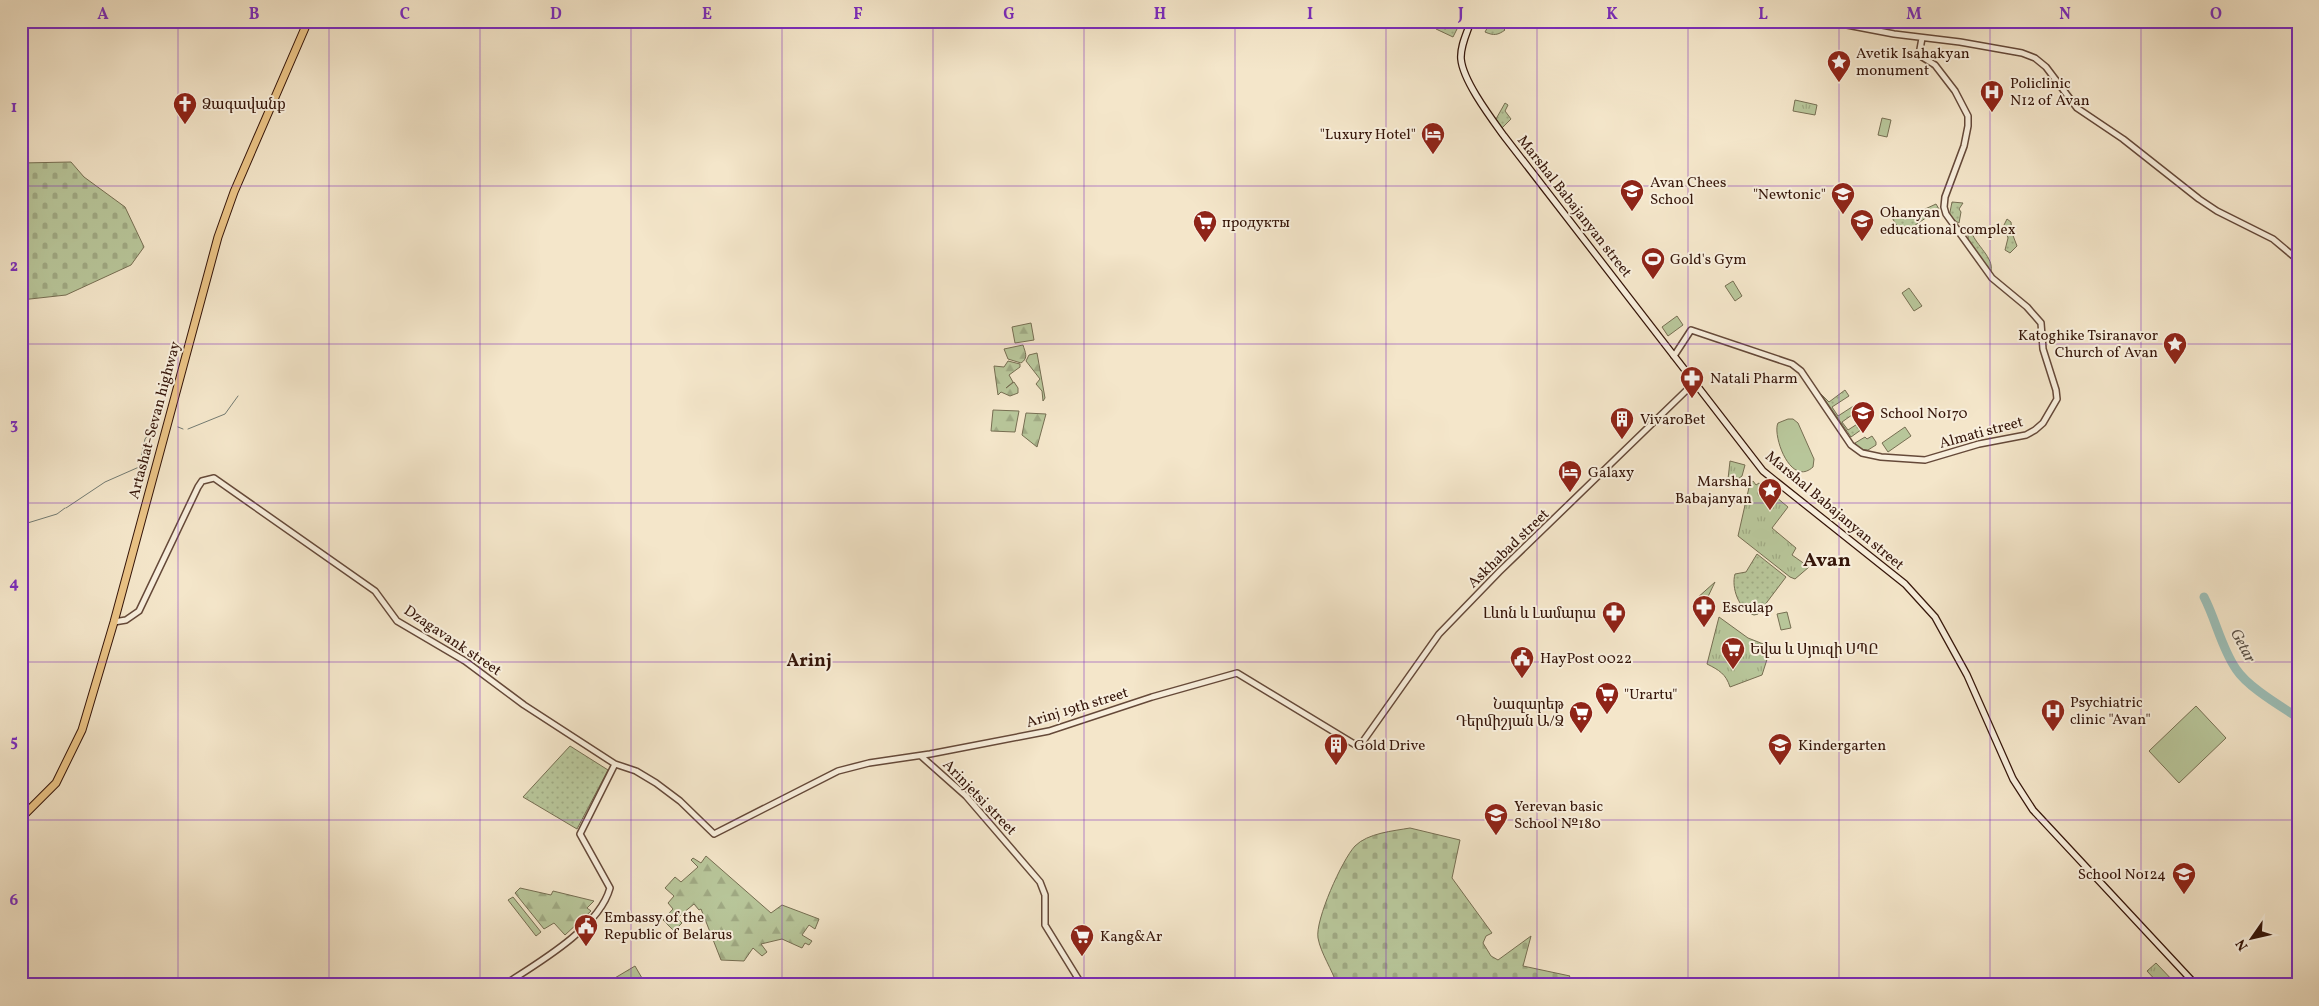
<svg xmlns="http://www.w3.org/2000/svg" width="2319" height="1006" viewBox="0 0 2319 1006" font-family="Vollkorn,'Noto Serif Armenian',serif">
  <style>
    .grass { fill: url(#grass-dots); stroke: #766e52 }
    .forest { fill: url(#forest-firs); stroke: #766e52 }
    .cemetery { fill: url(#cemetery-stones); stroke: #766e52 }
    .park { fill: url(#park-tufts); stroke: #766e52 }
    .pitch { fill: #b8c69a; stroke: #766e52 }
    .lines { fill: none; stroke-linecap: round; stroke-linejoin: round }
    .stream { stroke: #737b72; stroke-width: 1 }
    .river { stroke: #9cbfb8; stroke-width: 9 }
    .tertiary-casing { stroke: #654939; stroke-width: 8 }
    .secondary-casing { stroke: #351509; stroke-width: 8 }
    .primary-casing { stroke: #351509; stroke-width: 9 }
    .tertiary { stroke: #f8efdd; stroke-width: 5 }
    .secondary { stroke: #f8efdd; stroke-width: 5.5 }
    .primary { stroke: #eac385; stroke-width: 7 }
    .grid { fill: none; stroke: #7b2cbf; stroke-width: 1; stroke-opacity: 0.55 }
    .labels { text-anchor: middle; stroke-width: 4; stroke-linejoin: round; paint-order: stroke }
    .poi-label { font-size: 15px; fill: #351509; stroke: #f8efdd; text-anchor: start }
    .street-label { font-size: 15px; fill: #351509; stroke: #f8efdd }
    .water-label { font-size: 16px; font-style: italic; fill: #595046; stroke: #f8efdd }
    .quarter-label { font-size: 18px; font-weight: bold; fill: #351509; stroke: #f8efdd }
    .district-label { font-size: 20px; font-weight: bold; fill: #351509; stroke: #f8efdd }
    .neatline { fill: none; stroke: #7b2cbf; stroke-width: 2 }
    .grid-label { font-size: 16px; text-anchor: middle; font-weight: bold; fill: #7b2cbf }
  </style>
  <defs>
    <pattern id="grass-dots" width="8" height="8" patternUnits="userSpaceOnUse" patternTransform="scale(1.25)"><rect width="8" height="8" fill="#b8c69a"/><path d="M2 2h.1M6 6h.1" fill="none" stroke="#9fa983" stroke-width="1.8" stroke-linecap="round"/></pattern>
    <pattern id="forest-firs" width="22" height="20" patternUnits="userSpaceOnUse" patternTransform="scale(1.25)"><rect width="22" height="20" fill="#b8c69a"/><path d="M5 1l3.5 6h-7zM16 11l3.5 6h-7z" fill="#9fa983"/></pattern>
    <pattern id="cemetery-stones" width="16" height="16" patternUnits="userSpaceOnUse" patternTransform="scale(1.25)"><rect width="16" height="16" fill="#b8c69a"/><path d="M2 7V4a2 2 0 0 1 4 0v3zM10 15v-3a2 2 0 0 1 4 0v3z" fill="#9fa983"/></pattern>
    <pattern id="park-tufts" width="24" height="20" patternUnits="userSpaceOnUse" patternTransform="scale(1.25)"><rect width="24" height="20" fill="#b8c69a"/><path d="M3 7l-1-3M5 7V3M7 7l1-3M15 17l-1-3M17 17v-4M19 17l1-3" fill="none" stroke="#9fa983"/></pattern>
  </defs>
  <rect width="100%" height="100%" fill="#f4e6ca"/>
  <filter id="stains"><feTurbulence type="fractalNoise" baseFrequency=".004" numOctaves="4"/><feColorMatrix values="0 0 0 0 .2 0 0 0 0 .09 0 0 0 0 .02 0 0 0 .5 -.17"/></filter>
  <radialGradient id="worn" r=".72"><stop offset=".6" stop-color="#630" stop-opacity="0"/><stop offset="1" stop-color="#630" stop-opacity=".3"/></radialGradient>
  <path class="grass" d="M1429 21 1445 29 1451 27 1454 21H1461L1453 37 1436 29Z
    M1491 21H1500V25L1505 30C1498 35 1494 36 1485 32Z
    M1505 103 1508 105 1505 111 1511 119 1502 128 1496 119Z
    M1952 202 1963 203 1959 209 1961 212 1959 223 1949 217Z
    M1936 204 1939 209 1905 232 1900 231 1891 216 1912 215Z
    M2007 219 2011 222 2012 233 2017 246 2010 253 2005 250 2008 238 2004 225Z
    M1972 233C1976 245 1994 258 1991 271L1968 241V235Z
    M1845 390 1849 396 1832 407 1838 416 1855 405 1859 410 1842 422 1848 430 1865 419 1867 422 1864 424 1865 427 1851 437 1821 394 1829 402Z
    M1757 554 1786 577 1758 614 1754 615C1739 610 1731 588 1735 574L1746 572Z
    M1715 582 1703 607 1697 604 1696 599Z
    M570 746 608 770 577 829 523 797Z"/>
  <path class="forest" d="M1031 323 1034 340 1015 343 1012 327Z
    M1023 345C1025 352 1029 358 1021 363L1008 359 1004 349Z
    M1037 353 1045 398 1043 401 1042 391 1036 384 1040 379 1026 361 1029 355Z
    M1008 361 1020 364V367L1009 375 1013 382 1006 388 1014 382 1018 388V393L1010 396 1001 392 998 395 994 366 1004 367Z
    M993 410 1019 411 1015 432 991 431Z
    M1026 413 1046 414 1037 447 1022 435Z
    M706 856 771 913 782 905 819 919 815 929 809 925 802 935 812 941 809 945 805 943 802 948 782 939 761 944 767 952 762 956 753 948 744 961 721 960 701 909 699 910 694 904 677 918 682 923 674 931 663 920 673 909 668 903 674 896 665 888 675 877 681 882 698 867 691 860 693 858 701 863Z
    M520 888 551 895 553 891 594 901 587 908 591 911 565 935 554 923 544 929 515 893Z
    M513 897 541 932 536 936 508 900Z
    M635 966 646 985H603Z"/>
  <path class="cemetery" d="M71 162 84 177 125 207 144 247 131 265 66 295 21 300V163Z
    M1410 828 1460 840 1452 878 1492 933 1486 936 1483 943 1491 956 1498 960 1531 936 1523 966 1570 976 1564 985H1337C1332 969 1321 954 1318 938 1315 920 1342 860 1355 846 1368 833 1393 831 1410 828Z"/>
  <path class="park" d="M1795 100 1817 105 1815 115 1793 111Z
    M1872 436 1876 442V445L1868 450 1859 449 1855 443 1865 437 1867 439Z
    M1730 461 1745 465 1742 476 1734 482 1728 479Z
    M1753 481 1756 485 1759 483 1788 507 1772 528 1796 548 1792 555 1809 567 1795 579 1790 577 1738 536 1750 483Z
    M1719 617 1748 638 1771 647 1762 675 1730 687C1726 674 1719 670 1707 664Z
    M2156 963 2177 985H2160L2147 971Z"/>
  <path class="pitch" d="M1882 118 1891 120 1887 137 1878 135Z
    M1733 281 1742 296 1735 301 1725 286Z
    M1909 288 1922 306 1914 311 1902 293Z
    M1677 316 1683 325 1668 336 1662 327Z
    M1788 419H1793L1798 423 1814 459 1813 467C1790 488 1772 434 1778 423Z
    M1905 427 1911 436 1888 452 1882 443Z
    M1787 612 1791 628 1781 630 1777 614Z
    M2196 706 2226 738 2179 783 2149 751Z"/>
  <g class="lines">
    <path class="stream" d="M178 427 183 429
      M188 429 225 414 238 396
      M66 508 105 482 139 467 145 439 154 427
      M21 525 57 514 65 508"/>
    <path class="river" d="M2204 597C2216 620 2221 647 2236 669 2247 686 2277 704 2294 715"/>
    <g class="tertiary-casing">
      <path id="tertiary" d="M1826 21 1894 34 1960 42 2022 53 2035 58 2046 67 2077 108 2123 139 2199 199 2217 211 2273 239 2298 260
        M1674 356 1691 330 1792 364 1801 371 1851 445 1862 453 1881 457 1925 460 1979 444 2026 435 2035 430 2043 423 2057 399 2056 390 2043 349 2041 323 2027 307 1992 278 1946 214 1944 207 1945 197 1964 146 1968 126V116L1955 91 1935 65 1919 55 1922 38
        M114 622 126 620 139 611 198 487 202 481 214 478 375 591 397 621 465 661 524 705 615 764 636 771 656 783 680 801 714 834 838 771 869 763 930 754 1049 731 1152 697 1237 673 1359 747 1439 634 1499 572 1694 383
        M921 756 966 796 1040 882 1045 895V925L1082 985
        M504 985C538 963 599 928 610 888L580 834 615 764"/>
    </g>
    <g class="secondary-casing">
      <path id="secondary" d="M1471 21C1467 33 1460 46 1461 59 1463 81 1491 118 1504 136L1763 471 1905 584 1935 617 1967 675 2013 779 2033 810 2196 985"/>
    </g>
    <g class="primary-casing">
      <path id="primary" d="M21 818 56 783 82 730 114 622 218 237 234 192 308 21"/>
    </g>
    <use href="#tertiary" class="tertiary"/>
    <use href="#secondary" class="secondary"/>
    <use href="#primary" class="primary"/>
  </g>
  <path class="grid" d="M178 21V985M329 21V985M480 21V985M631 21V985M782 21V985M933 21V985M1084 21V985M1235 21V985M1386 21V985M1537 21V985M1688 21V985M1839 21V985M1990 21V985M2141 21V985M21 186H2298M21 344H2298M21 503H2298M21 662H2298M21 820H2298"/>
  <defs>
    <g id="sight-pin" transform="scale(1.25)"><path d="M0 17L-7.5 6A9.5 9.5 0 1 1 7.5 6Z" fill="#8f2418" stroke="#f8efdd"/><path d="M0-6L1.8-2.2L6-1.7L2.9 1.2L3.7 5.4L0 3.3L-3.7 5.4L-2.9 1.2L-6-1.7L-1.8-2.2Z" fill="#fff"/></g>
    <g id="hospital-pin" transform="scale(1.25)"><path d="M0 17L-7.5 6A9.5 9.5 0 1 1 7.5 6Z" fill="#8f2418" stroke="#f8efdd"/><path d="M-5-5h3v3.5h4V-5h3V5h-3V1.5h-4V5h-3Z" fill="#fff"/></g>
    <g id="church-pin" transform="scale(1.25)"><path d="M0 17L-7.5 6A9.5 9.5 0 1 1 7.5 6Z" fill="#8f2418" stroke="#f8efdd"/><path d="M-1.2-6h2.4v3.5h3.3v2.4h-3.3V6h-2.4V-.1h-3.3v-2.4h3.3Z" fill="#fff"/></g>
    <g id="hotel-pin" transform="scale(1.25)"><path d="M0 17L-7.5 6A9.5 9.5 0 1 1 7.5 6Z" fill="#8f2418" stroke="#f8efdd"/><path d="M-6-4.5h1.5V1H6V5H4.5V3h-9V5H-6ZM-4 0a1.8 1.8 0 1 1 3.6 0ZM.5 0V-2.5h3Q6-2.5 6 0Z" fill="#fff"/></g>
    <g id="school-pin" transform="scale(1.25)"><path d="M0 17L-7.5 6A9.5 9.5 0 1 1 7.5 6Z" fill="#8f2418" stroke="#f8efdd"/><path d="M0-5L7-2L0 1L-7-2ZM-4 1L0 2.5L4 1V4Q0 6-4 4Z" fill="#fff"/></g>
    <g id="university-pin" transform="scale(1.25)"><path d="M0 17L-7.5 6A9.5 9.5 0 1 1 7.5 6Z" fill="#8f2418" stroke="#f8efdd"/><path d="M0-5L7-2L0 1L-7-2ZM-4 1L0 2.5L4 1V4Q0 6-4 4Z" fill="#fff"/></g>
    <g id="supermarket-pin" transform="scale(1.25)"><path d="M0 17L-7.5 6A9.5 9.5 0 1 1 7.5 6Z" fill="#8f2418" stroke="#f8efdd"/><path d="M-6-5.5h2.5l.6 2H6L4.5 2H-2.5L-4.4-4H-6ZM-1.5 3.2a1.3 1.3 0 1 0 .1 0ZM3 3.2a1.3 1.3 0 1 0 .1 0Z" fill="#fff"/></g>
    <g id="stadium-pin" transform="scale(1.25)"><path d="M0 17L-7.5 6A9.5 9.5 0 1 1 7.5 6Z" fill="#8f2418" stroke="#f8efdd"/><path d="M0-5a6.5 5 0 1 0 0 10a6.5 5 0 1 0 0-10ZM-3.5-1.8h7v3.6h-7Z" fill="#fff"/></g>
    <g id="pharmacy-pin" transform="scale(1.25)"><path d="M0 17L-7.5 6A9.5 9.5 0 1 1 7.5 6Z" fill="#8f2418" stroke="#f8efdd"/><path d="M-2-6h4v4h4v4h-4v4h-4v-4h-4v-4h4Z" fill="#fff"/></g>
    <g id="building-pin" transform="scale(1.25)"><path d="M0 17L-7.5 6A9.5 9.5 0 1 1 7.5 6Z" fill="#8f2418" stroke="#f8efdd"/><path d="M-4-6H4V6H1V3H-1V6H-4ZM-2.5-4.3h1.7v1.8h-1.7ZM.8-4.3h1.7v1.8H.8ZM-2.5-1h1.7V.8h-1.7ZM.8-1h1.7V.8H.8Z" fill="#fff"/></g>
    <g id="civic-pin" transform="scale(1.25)"><path d="M0 17L-7.5 6A9.5 9.5 0 1 1 7.5 6Z" fill="#8f2418" stroke="#f8efdd"/><path d="M-.6-6.5H3V-4.5H.6V-3L4-1V1h2V6H-6V1h2V-1L-.6-3ZM-1.2 2.5V6h2.4V2.5Z" fill="#fff"/></g>
  </defs>
  <g fill-rule="evenodd">
    <use href="#sight-pin" x="1839" y="62"/>
    <use href="#hospital-pin" x="1992" y="92"/>
    <use href="#church-pin" x="185" y="104"/>
    <use href="#hotel-pin" x="1433" y="134"/>
    <use href="#school-pin" x="1632" y="191"/>
    <use href="#school-pin" x="1843" y="194"/>
    <use href="#university-pin" x="1862" y="221"/>
    <use href="#supermarket-pin" x="1205" y="222"/>
    <use href="#stadium-pin" x="1653" y="259"/>
    <use href="#sight-pin" x="2175" y="344"/>
    <use href="#pharmacy-pin" x="1692" y="378"/>
    <use href="#school-pin" x="1863" y="413"/>
    <use href="#building-pin" x="1622" y="419"/>
    <use href="#hotel-pin" x="1570" y="472"/>
    <use href="#sight-pin" x="1770" y="490"/>
    <use href="#pharmacy-pin" x="1704" y="607"/>
    <use href="#pharmacy-pin" x="1614" y="613"/>
    <use href="#supermarket-pin" x="1733" y="649"/>
    <use href="#civic-pin" x="1522" y="658"/>
    <use href="#supermarket-pin" x="1607" y="694"/>
    <use href="#hospital-pin" x="2053" y="711"/>
    <use href="#supermarket-pin" x="1581" y="713"/>
    <use href="#building-pin" x="1336" y="745"/>
    <use href="#school-pin" x="1780" y="745"/>
    <use href="#school-pin" x="1496" y="815"/>
    <use href="#school-pin" x="2184" y="874"/>
    <use href="#civic-pin" x="586" y="926"/>
    <use href="#supermarket-pin" x="1082" y="936"/>
  </g>
  <g class="labels">
    <g class="poi-label">
      <text x="1856" y="58">Avetik Isahakyan<tspan x="1856" dy="17">monument</tspan></text>
      <text x="2010" y="88">Policlinic<tspan x="2010" dy="17">N12 of Avan</tspan></text>
      <text x="202" y="109">Ձագավանք</text>
      <text x="1416" y="139" text-anchor="end">"Luxury Hotel"</text>
      <text x="1650" y="187">Avan Chees<tspan x="1650" dy="17">School</tspan></text>
      <text x="1826" y="199" text-anchor="end">"Newtonic"</text>
      <text x="1880" y="217">Ohanyan<tspan x="1880" dy="17">educational complex</tspan></text>
      <text x="1222" y="227">продукты</text>
      <text x="1670" y="264">Gold's Gym</text>
      <text x="2158" y="340" text-anchor="end">Katoghike Tsiranavor<tspan x="2158" dy="17">Church of Avan</tspan></text>
      <text x="1710" y="383">Natali Pharm</text>
      <text x="1880" y="418">School No170</text>
      <text x="1640" y="424">VivaroBet</text>
      <text x="1588" y="477">Galaxy</text>
      <text x="1752" y="486" text-anchor="end">Marshal<tspan x="1752" dy="17">Babajanyan</tspan></text>
      <text x="1722" y="612">Esculap</text>
      <text x="1596" y="618" text-anchor="end">Լևոն և Լամարա</text>
      <text x="1750" y="654">Եվա և Սյուզի ՍՊԸ</text>
      <text x="1540" y="663">HayPost 0022</text>
      <text x="1624" y="699">"Urartu"</text>
      <text x="2070" y="707">Psychiatric<tspan x="2070" dy="17">clinic "Avan"</tspan></text>
      <text x="1564" y="709" text-anchor="end">Նազարեթ<tspan x="1564" dy="17">Դերմիշյան Ա/Ձ</tspan></text>
      <text x="1354" y="750">Gold Drive</text>
      <text x="1798" y="750">Kindergarten</text>
      <text x="1514" y="811">Yerevan basic<tspan x="1514" dy="17">School №180</tspan></text>
      <text x="2166" y="879" text-anchor="end">School No124</text>
      <text x="604" y="922">Embassy of the<tspan x="604" dy="17">Republic of Belarus</tspan></text>
      <text x="1100" y="941">Kang&amp;Ar</text>
    </g>
    <g class="street-label">
      <text transform="translate(1575 206) rotate(52)" y="5">Marshal Babajanyan street</text>
      <text transform="translate(154 420) rotate(-75)" y="5">Artashat-Sevan highway</text>
      <text transform="translate(1981 432) rotate(-15)" y="5">Almati street</text>
      <text transform="translate(1835 510) rotate(40)" y="5">Marshal Babajanyan street</text>
      <text transform="translate(1508 548) rotate(-44)" y="5">Askhabad street</text>
      <text transform="translate(453 640) rotate(34)" y="5">Dzagavank street</text>
      <text transform="translate(1077 707) rotate(-17)" y="5">Arinj 19th street</text>
      <text transform="translate(980 797) rotate(46)" y="5">Arinjetsi street</text>
    </g>
    <g class="water-label">
      <text transform="translate(2244 645) rotate(62)" y="6">Getar</text>
    </g>
    <g class="quarter-label">
      <text x="809" y="666">Arinj</text>
    </g>
    <g class="district-label">
      <text x="1827" y="566">Avan</text>
    </g>
  </g>
  <rect width="2319" height="1006" fill="none" stroke="#f4e6ca" stroke-width="55"/>
  <g transform="translate(2252 938) rotate(236)" stroke="#f8efdd" stroke-width="4" paint-order="stroke">
  <path d="M0-4L9 19L0 12L-9 19Z" fill="#351509"/>
  <text y="-8" font-size="14" font-weight="bold" text-anchor="middle" fill="#351509">N</text>
  </g>
  <rect x="28" y="28" width="2264" height="950" class="neatline"/>
  <g class="grid-label">
    <text x="103" y="19">A</text>
    <text x="254" y="19">B</text>
    <text x="405" y="19">C</text>
    <text x="556" y="19">D</text>
    <text x="707" y="19">E</text>
    <text x="858" y="19">F</text>
    <text x="1009" y="19">G</text>
    <text x="1160" y="19">H</text>
    <text x="1310" y="19">I</text>
    <text x="1461" y="19">J</text>
    <text x="1612" y="19">K</text>
    <text x="1763" y="19">L</text>
    <text x="1914" y="19">M</text>
    <text x="2065" y="19">N</text>
    <text x="2216" y="19">O</text>
    <text x="14" y="112">1</text>
    <text x="14" y="271">2</text>
    <text x="14" y="429">3</text>
    <text x="14" y="588">4</text>
    <text x="14" y="746">5</text>
    <text x="14" y="905">6</text>
  </g>
  <rect width="100%" height="100%" filter="url(#stains)"/>
  <rect width="100%" height="100%" fill="url(#worn)"/>
</svg>
